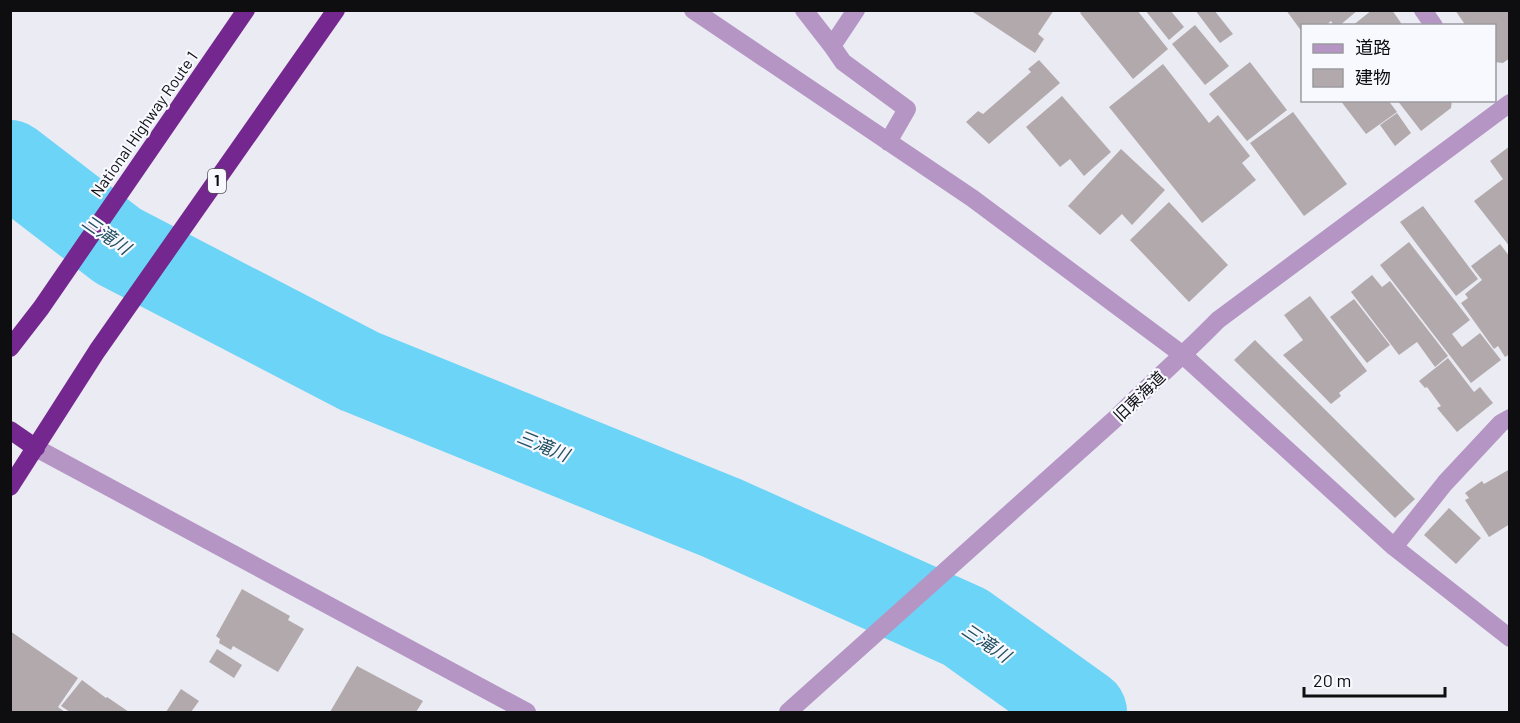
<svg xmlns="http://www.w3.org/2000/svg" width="1520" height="723" viewBox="0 0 1520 723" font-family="Barlow,'Noto Sans JP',sans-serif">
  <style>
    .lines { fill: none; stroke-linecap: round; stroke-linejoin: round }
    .river { stroke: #6bd4f7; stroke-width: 86 }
    .building { fill: #b2a9ac }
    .street { stroke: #b595c4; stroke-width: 18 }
    .highway { stroke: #74288f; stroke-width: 18 }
    .labels { text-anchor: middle; stroke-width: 4.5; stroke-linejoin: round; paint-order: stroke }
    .shield { fill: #f8f8ff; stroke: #545458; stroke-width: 1.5 }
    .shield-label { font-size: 15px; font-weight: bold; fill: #0e0e11 }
    .street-label { font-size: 16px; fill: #0e0e11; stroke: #f8f8ff }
    .water-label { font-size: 18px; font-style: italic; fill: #235060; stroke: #f8f8ff }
  </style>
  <rect width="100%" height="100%" fill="#eaebf3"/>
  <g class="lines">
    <path class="river" d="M10 163 118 246 359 371 722 518 965 627 1084 712"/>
  </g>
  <path class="building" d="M970 10H1054L1038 34 1044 39 1035 53Z
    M1083 10H1137L1168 49 1133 79 1080 13Z
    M1145 10H1170L1184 27 1169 40Z
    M1195 10H1214L1233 34 1220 43Z
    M1286 10H1358L1339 26H1334L1331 21 1325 26H1302V32Z
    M1372 10H1392L1403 26H1352Z
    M1455 10H1510V58L1503 63 1494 62V26H1466Z
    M1195 25 1229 66 1205 85 1172 44Z
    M1039 60 1060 83 989 144 966 122 978 111 983 114 1031 72 1028 69Z
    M1250 62 1287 110 1247 141 1209 94Z
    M1163 64 1209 123 1218 115 1250 156 1242 163 1256 180 1202 223 1109 107Z
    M1062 96 1111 152 1084 176 1070 159 1060 167 1026 127Z
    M1340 100H1388L1397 112 1366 134Z
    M1397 100H1452L1451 108 1421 131Z
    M1293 112 1347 184 1304 216 1250 143Z
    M1397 113 1411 133 1395 146 1380 125Z
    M1510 146V247L1474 201 1503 179 1490 161Z
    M1121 149 1165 190 1132 225 1122 214 1100 235 1068 206Z
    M1169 202 1228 265 1189 302 1130 240Z
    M1423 206 1478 279 1456 296 1400 222Z
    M1409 242 1470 320 1452 334 1462 347 1480 333 1501 360 1471 383 1380 265Z
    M1500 244 1510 257V354L1505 357 1498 346 1494 349 1461 303 1468 298 1465 294 1482 280 1471 266Z
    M1372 275 1382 287 1390 281 1448 356 1435 367 1417 342 1399 355 1351 292Z
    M1310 296 1367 371 1339 393 1341 396 1331 404 1283 355 1303 340 1284 315Z
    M1354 299 1390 345 1367 363 1330 317Z
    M1255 340 1415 499 1395 518 1234 360Z
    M1448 358 1474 392 1480 387 1493 403 1457 432 1437 408 1441 406 1427 387 1425 388 1419 381Z
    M1510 469V524L1489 537 1465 500 1469 498 1465 493 1482 481 1484 484Z
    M1449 508 1481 538 1456 564 1424 535Z
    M242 589 290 616 288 620 304 629 278 672 233 646 231 650 219 643 220 639 216 636Z
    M10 631 78 678 58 707 65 712H10Z
    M217 649 242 665 234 678 209 662Z
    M357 666 423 701 416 712H330Z
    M82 680 106 698 107 697 129 712H70L61 706Z
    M181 689 199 701 191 712H166Z"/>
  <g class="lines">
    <path class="street" d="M693 10 972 198 1183 355 1394 547 1510 638
      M804 10 832 46
      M856 10 832 46 843 62 907 109 888 142
      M1423 10 1434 26
      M36 448 527 712
      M1394 547 1445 483 1501 423 1510 418
      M788 712 1116 418C1150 384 1185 354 1218 320L1510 103"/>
    <path class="highway" d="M10 348 41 308 246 10
      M10 430 36 448
      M10 487 97 351 336 10"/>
  </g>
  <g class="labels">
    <rect class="shield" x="208" y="169" width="18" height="24" rx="4.5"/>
    <g class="shield-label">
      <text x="217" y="186">1</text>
    </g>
    <g class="street-label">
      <text transform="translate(144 124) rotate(-55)" y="6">National Highway Route 1</text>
      <text transform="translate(1139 396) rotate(-44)" y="6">旧東海道</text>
    </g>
    <g class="water-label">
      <text transform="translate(106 235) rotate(35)" y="6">三滝川</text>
      <text transform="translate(543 446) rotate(22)" y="6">三滝川</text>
      <text transform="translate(986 643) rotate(34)" y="6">三滝川</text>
    </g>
  </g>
  <rect width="1520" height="723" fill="none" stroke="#0e0e11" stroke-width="24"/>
  <rect x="1301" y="24" width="195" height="78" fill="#f8f8ff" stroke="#9a9aa0" stroke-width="1.5"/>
  <rect x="1313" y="44" width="30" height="9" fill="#b595c4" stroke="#9a9aa0" stroke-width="1.5"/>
  <text x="1355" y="54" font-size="18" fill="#0e0e11">道路</text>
  <rect x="1313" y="69" width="30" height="18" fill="#b2a9ac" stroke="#9a9aa0" stroke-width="1.5"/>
  <text x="1355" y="84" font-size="18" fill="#0e0e11">建物</text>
  <path d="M1304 687v9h141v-9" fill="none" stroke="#0e0e11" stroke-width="3"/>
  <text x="1313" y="687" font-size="18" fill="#0e0e11" stroke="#f8f8ff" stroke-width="4.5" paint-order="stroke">20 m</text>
</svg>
